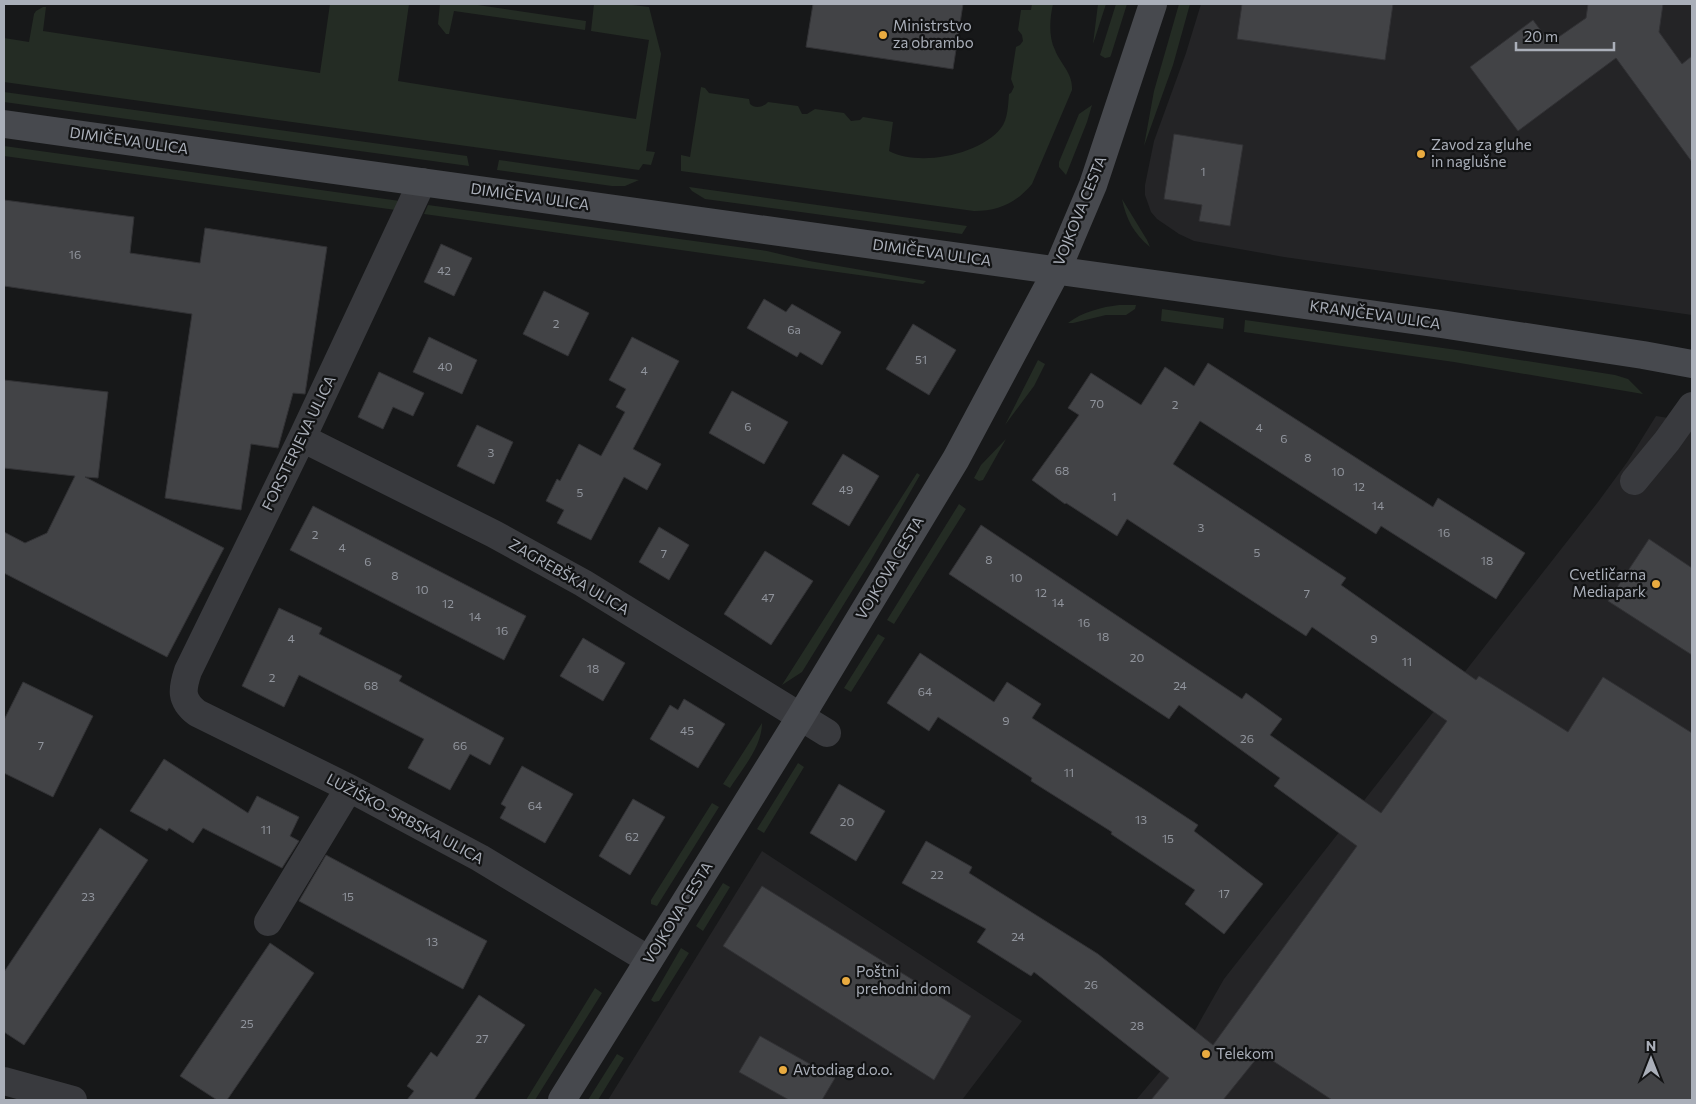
<svg xmlns="http://www.w3.org/2000/svg" width="1696" height="1104" viewBox="0 0 1696 1104" font-family="Commissioner,sans-serif">
  <style>
    .built { fill: #242426 }
    .green { fill: #242c24 }
    .building { fill: #424346; stroke: #323235 }
    .lines { fill: none; stroke-linecap: round; stroke-linejoin: round }
    .street { stroke: #393a3e; stroke-width: 28 }
    .secondary { stroke: #47494e; stroke-width: 28 }
    .poi-dot { fill: #e9ab40; stroke: #121314; stroke-width: 2 }
    .labels { text-anchor: middle; stroke-width: 4.5; stroke-linejoin: round; paint-order: stroke }
    .number-label { font-size: 12px; fill: #90949c }
    .poi-label { font-size: 15px; fill: #aaafb9; stroke: #121314; text-anchor: start }
    .street-label { font-size: 15px; fill: #aaafb9; stroke: #121314 }
  </style>
  <rect width="100%" height="100%" fill="#171819"/>
  <path class="built" d="M1201 4H1692V315L1284 257 1194 241 1179 234 1157 219 1151 212 1145 195V185L1154 141 1186 53Z
    M1656 416 1692 422V1100H1136L1195 1030 1224 979 1598 502 1628 461Z
    M762 851 1022 1021 962 1100H608Z"/>
  <path class="green" d="M330 4H409L398 81 636 119 649 40 591 31 594 4H624L649 7 661 54 646 151 655 152 651 165 643 164 639 170 4 82V38L29 42 34 14 36 11 43 7H46L43 31 320 73Z
    M440 4H471L586 21 585 30 454 11 449 34H446L438 24Z
    M1032 4H1053C1050 17 1048 36 1055 50 1061 65 1073 73 1072 90L1032 184C1016 203 999 211 974 211L681 171V155L690 157 701 87 705 88 709 93 749 99 750 104C755 109 764 107 768 102L798 106 802 114H807L815 109 844 113 851 121 860 120 863 117 893 122 889 151C919 167 980 155 1001 128 1008 119 1008 105 1009 94L1011 93 1014 87 1011 79 1016 47 1020 45 1023 41 1022 35 1018 30 1021 10H1031Z
    M1098 4H1106L1093 44Z
    M1116 4H1127L1111 55 1110 57 1105 58 1100 55Z
    M1179 4H1190L1173 65 1144 146 1154 91Z
    M4 92 467 156 469 166 4 102Z
    M1092 105 1087 122 1066 175 1059 167V162L1079 114Z
    M4 146 400 201 396 210 4 156Z
    M499 160 639 180 625 186H612L497 170Z
    M689 187 967 226 962 234 705 199 692 191Z
    M1122 199 1147 240 1150 247C1134 234 1126 219 1122 199Z
    M428 205 767 251 809 261 926 281 923 284 424 214Z
    M1119 305H1136L1135 309 1126 315H1106L1073 323H1068C1082 312 1102 307 1119 305Z
    M1162 309 1224 318 1223 329 1161 321Z
    M1245 320 1457 350 1615 375 1628 379 1643 394 1454 362 1244 332Z
    M1038 360 1045 364 1034 386 1005 425Z
    M1006 439 983 480 979 481 974 478 981 465Z
    M917 473 920 475 870 562 802 672 782 685Z
    M959 504 966 509 894 624 887 620Z
    M878 634 885 638 851 692 844 688Z
    M762 723C762 747 742 769 730 788L723 784Z
    M798 763 804 767 764 833 757 829Z
    M712 803 719 807 657 906 651 904V900Z
    M723 883 730 887 703 931 696 926Z
    M681 948 689 953 659 1001 654 1002 651 1000Z
    M595 988 602 993 535 1100H526Z
    M617 1054 624 1058 598 1100H588Z"/>
  <path class="building" d="M813 4H963L953 69 806 47Z
    M1242 4H1393L1385 60 1237 39Z
    M1588 4H1663L1659 32 1682 64 1692 56V162L1616 58 1518 131 1470 67 1533 20 1550 43 1586 18Z
    M1174 134 1243 145 1230 226 1199 221 1202 205 1164 199Z
    M4 200 134 217 130 253 200 263 205 228 327 247 305 394 293 393 278 448 251 444 241 510 165 498 192 314 4 286Z
    M441 244 472 258 454 296 424 282Z
    M544 291 589 313 568 356 523 334Z
    M764 299 786 312 792 304 841 332 822 365 800 352 797 357 747 328Z
    M913 324 956 350 929 395 886 369Z
    M429 337 477 360 462 394 413 372Z
    M632 337 679 361 633 449 661 464 647 490 624 477 591 540 557 523 564 510 546 501 557 479 560 481 579 444 601 456 625 412 616 407 626 389 609 380Z
    M1208 363 1433 507 1438 498 1525 553 1496 599 1381 526 1376 534 1200 421 1173 464 1346 578 1341 585 1476 680 1479 676 1568 732 1603 677 1692 733V1100H1332L1261 1053 1223 1100H1151L1169 1078 1034 972 1031 976 977 942 986 929 902 883 926 841 972 867 969 873 1098 954 1213 1045 1357 846 1274 786 1280 778 1179 705 1169 719 949 574 981 525 1242 699 1246 693 1282 719 1270 735 1381 813 1447 721 1312 627 1306 636 1127 519 1117 536 1066 503 1065 504 1032 480 1079 415 1068 408 1091 373 1141 405 1165 367 1194 386Z
    M379 372 424 393 413 416 393 407 383 429 358 417Z
    M4 380 108 392 98 478 85 477 224 548 167 657 4 573V532L25 543 47 533 75 476 4 468Z
    M732 391 788 422 764 464 709 433Z
    M477 425 513 442 494 484 457 466Z
    M843 454 879 476 849 526 812 504Z
    M313 506 526 616 504 660 290 550Z
    M659 527 689 545 669 580 639 562Z
    M1649 539 1692 568V655L1608 601Z
    M765 551 813 581 771 645 724 614Z
    M279 608 322 628 319 634 402 676 399 681 504 738 490 765 470 754 450 790 408 768 424 739 299 675 284 707 242 686Z
    M583 638 625 663 603 701 560 676Z
    M920 653 994 702 1007 682 1041 704 1032 718 1142 788 1198 825 1194 831 1263 884 1224 934 1185 904 1195 890 1111 834 1112 832 1031 781 1032 778 938 717 929 731 887 703Z
    M23 682 93 716 53 797 4 773V720Z
    M684 699 725 724 698 768 650 739 670 705 678 710Z
    M164 759 248 813 257 796 299 817 290 836 299 841 282 868 203 828 193 843 169 828 167 831 130 811Z
    M522 766 573 794 545 843 500 818 506 807 501 804Z
    M839 784 885 811 856 861 810 833Z
    M633 799 665 817 630 875 599 856Z
    M100 828 148 860 24 1045 4 1032V972Z
    M326 855 487 941 463 989 299 901Z
    M762 886 971 1016 934 1080 723 946Z
    M270 943 314 973 227 1100H217L180 1076Z
    M479 995 525 1025 474 1100H407L414 1091 407 1086 431 1052 437 1057Z
    M760 1036 835 1078 822 1100H789L739 1072Z"/>
  <g class="lines">
    <path class="street" d="M422 182 302 438 188 671C182 689 180 700 197 713L349 788 480 858 649 960
      M302 438 494 534 583 583 827 733
      M1634 481 1667 441 1692 406
      M268 922 349 788
      M4 1081 73 1100"/>
    <path class="secondary" d="M4 124 1441 324 1643 355 1692 364
      M562 1100 801 716 956 459 1057 270 1093 185 1153 4"/>
  </g>
  <g class="poi-dot">
    <circle cx="883" cy="35" r="5"/>
    <circle cx="1421" cy="154" r="5"/>
    <circle cx="1656" cy="584" r="5"/>
    <circle cx="846" cy="981" r="5"/>
    <circle cx="1206" cy="1054" r="5"/>
    <circle cx="783" cy="1070" r="5"/>
  </g>
  <g class="labels">
    <g class="number-label">
      <text x="1203" y="176">1</text>
      <text x="75" y="259">16</text>
      <text x="444" y="275">42</text>
      <text x="556" y="328">2</text>
      <text x="794" y="334">6a</text>
      <text x="921" y="364">51</text>
      <text x="445" y="371">40</text>
      <text x="644" y="375">4</text>
      <text x="1097" y="408">70</text>
      <text x="1175" y="409">2</text>
      <text x="748" y="431">6</text>
      <text x="1259" y="432">4</text>
      <text x="1284" y="443">6</text>
      <text x="491" y="457">3</text>
      <text x="1308" y="462">8</text>
      <text x="1062" y="475">68</text>
      <text x="1338" y="476">10</text>
      <text x="1359" y="491">12</text>
      <text x="846" y="494">49</text>
      <text x="580" y="497">5</text>
      <text x="1114" y="501">1</text>
      <text x="1378" y="510">14</text>
      <text x="1201" y="532">3</text>
      <text x="1444" y="537">16</text>
      <text x="315" y="539">2</text>
      <text x="342" y="552">4</text>
      <text x="1257" y="557">5</text>
      <text x="664" y="558">7</text>
      <text x="989" y="564">8</text>
      <text x="1487" y="565">18</text>
      <text x="368" y="566">6</text>
      <text x="395" y="580">8</text>
      <text x="1016" y="582">10</text>
      <text x="422" y="594">10</text>
      <text x="1041" y="597">12</text>
      <text x="1307" y="598">7</text>
      <text x="768" y="602">47</text>
      <text x="1058" y="607">14</text>
      <text x="448" y="608">12</text>
      <text x="475" y="621">14</text>
      <text x="1084" y="627">16</text>
      <text x="502" y="635">16</text>
      <text x="1103" y="641">18</text>
      <text x="291" y="643">4</text>
      <text x="1374" y="643">9</text>
      <text x="1137" y="662">20</text>
      <text x="1407" y="666">11</text>
      <text x="593" y="673">18</text>
      <text x="272" y="682">2</text>
      <text x="371" y="690">68</text>
      <text x="1180" y="690">24</text>
      <text x="925" y="696">64</text>
      <text x="1006" y="725">9</text>
      <text x="687" y="735">45</text>
      <text x="1247" y="743">26</text>
      <text x="41" y="750">7</text>
      <text x="460" y="750">66</text>
      <text x="1069" y="777">11</text>
      <text x="535" y="810">64</text>
      <text x="1141" y="824">13</text>
      <text x="847" y="826">20</text>
      <text x="266" y="834">11</text>
      <text x="632" y="841">62</text>
      <text x="1168" y="843">15</text>
      <text x="937" y="879">22</text>
      <text x="1224" y="898">17</text>
      <text x="88" y="901">23</text>
      <text x="348" y="901">15</text>
      <text x="1018" y="941">24</text>
      <text x="432" y="946">13</text>
      <text x="1091" y="989">26</text>
      <text x="247" y="1028">25</text>
      <text x="1137" y="1030">28</text>
      <text x="482" y="1043">27</text>
    </g>
    <g class="poi-label">
      <text x="893" y="31">Ministrstvo<tspan x="893" dy="17">za obrambo</tspan></text>
      <text x="1431" y="150">Zavod za gluhe<tspan x="1431" dy="17">in naglušne</tspan></text>
      <text x="1646" y="580" text-anchor="end">Cvetličarna<tspan x="1646" dy="17">Mediapark</tspan></text>
      <text x="856" y="977">Poštni<tspan x="856" dy="17">prehodni dom</tspan></text>
      <text x="1216" y="1059">Telekom</text>
      <text x="793" y="1075">Avtodiag d.o.o.</text>
    </g>
    <g class="street-label">
      <text transform="translate(129 141) rotate(8)" y="5">DIMIČEVA ULICA</text>
      <text transform="translate(530 197) rotate(8)" y="5">DIMIČEVA ULICA</text>
      <text transform="translate(1080 211) rotate(-68)" y="5">VOJKOVA CESTA</text>
      <text transform="translate(932 253) rotate(8)" y="5">DIMIČEVA ULICA</text>
      <text transform="translate(1375 315) rotate(8)" y="5">KRANJČEVA ULICA</text>
      <text transform="translate(299 443) rotate(-64)" y="5">FORSTERJEVA ULICA</text>
      <text transform="translate(890 568) rotate(-59)" y="5">VOJKOVA CESTA</text>
      <text transform="translate(569 577) rotate(30)" y="5">ZAGREBŠKA ULICA</text>
      <text transform="translate(405 819) rotate(28)" y="5">LUŽIŠKO-SRBSKA ULICA</text>
      <text transform="translate(678 913) rotate(-58)" y="5">VOJKOVA CESTA</text>
    </g>
  </g>
  <rect width="1696" height="1104" fill="none" stroke="#aaafb9" stroke-width="10"/>
  <g transform="translate(1651 1059)" stroke="#121314" stroke-width="4" paint-order="stroke">
  <path d="M0-4L9 19L0 12L-9 19Z" fill="#aaafb9"/>
  <text y="-8" font-size="14" font-weight="bold" text-anchor="middle" fill="#aaafb9">N</text>
  </g>
  <path d="M1516 42v8h98v-8" fill="none" stroke="#aaafb9" stroke-width="2.5"/>
  <text x="1524" y="42" font-size="15" fill="#aaafb9" stroke="#121314" stroke-width="4" paint-order="stroke">20 m</text>
</svg>
